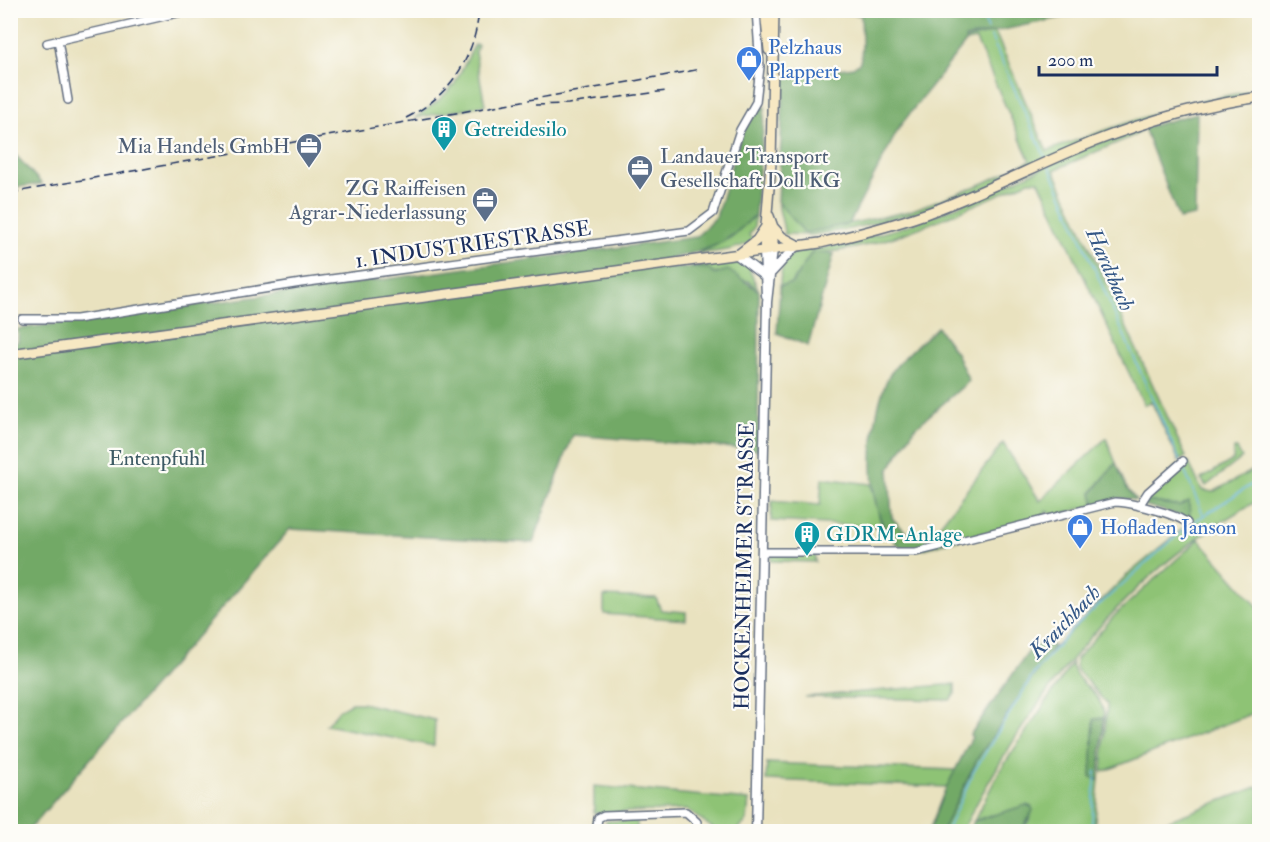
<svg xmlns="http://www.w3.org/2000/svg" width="1270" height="842" viewBox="0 0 1270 842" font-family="'IM FELL Double Pica',serif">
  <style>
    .green { fill: #8ec375; stroke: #54796a; stroke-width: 1.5 }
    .forest { fill: #72a966; stroke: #466c62; stroke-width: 1.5 }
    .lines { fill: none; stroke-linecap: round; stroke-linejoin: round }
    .stream { stroke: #70b9e8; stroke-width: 1.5 }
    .minor-casing { stroke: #636e80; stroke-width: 10 }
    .tertiary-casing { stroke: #636e80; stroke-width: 11 }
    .secondary-casing { stroke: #636e80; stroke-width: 12 }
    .minor { stroke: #fff; stroke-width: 7 }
    .tertiary { stroke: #fff; stroke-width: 8 }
    .secondary { stroke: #f7e8c3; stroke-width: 9 }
    .rail { stroke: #1b2f5e; stroke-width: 1.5; stroke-dasharray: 9 4.5; stroke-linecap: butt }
    .labels { text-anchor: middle; stroke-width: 4.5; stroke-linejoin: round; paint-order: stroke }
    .shop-label { font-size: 21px; fill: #366cbe; stroke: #fdfcf7; text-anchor: start }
    .culture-label { font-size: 21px; fill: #0d838f; stroke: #fdfcf7; text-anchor: start }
    .service-label { font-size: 21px; fill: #4e5e75; stroke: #fdfcf7; text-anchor: end }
    .street-label { font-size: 21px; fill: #1b2f5e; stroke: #fdfcf7 }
    .park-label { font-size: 21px; fill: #3e5b65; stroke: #fdfcf7 }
    .water-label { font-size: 22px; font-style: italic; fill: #355887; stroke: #fdfcf7 }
  </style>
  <rect width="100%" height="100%" fill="#fdfcf7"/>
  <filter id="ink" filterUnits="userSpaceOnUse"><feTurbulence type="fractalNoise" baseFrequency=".0167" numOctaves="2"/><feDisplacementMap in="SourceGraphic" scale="12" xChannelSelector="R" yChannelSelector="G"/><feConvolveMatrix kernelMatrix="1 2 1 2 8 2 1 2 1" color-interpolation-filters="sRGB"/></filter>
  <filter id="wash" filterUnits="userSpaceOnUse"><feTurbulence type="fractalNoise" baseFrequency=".008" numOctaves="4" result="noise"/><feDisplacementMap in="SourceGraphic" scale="24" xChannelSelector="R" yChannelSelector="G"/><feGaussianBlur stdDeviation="1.35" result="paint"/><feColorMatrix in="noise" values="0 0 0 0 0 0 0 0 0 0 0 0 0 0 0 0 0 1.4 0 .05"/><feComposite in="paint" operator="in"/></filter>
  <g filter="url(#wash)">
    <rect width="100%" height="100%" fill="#e9e2bf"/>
    <path class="green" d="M995 32 1047 151C1117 125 1185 101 1259 90V94L1199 105 934 208 854 228 812 235 784 234C785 229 779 213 778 202L805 233 910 211 984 183 1030 161 976 40 966 42 965 40Z
      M475 44 478 45 475 52 485 105 415 118 438 101 454 85Z
      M1144 128 1135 135 1054 170 1186 457 1179 461 1151 401 1144 405 1039 181H1029C973 205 871 256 812 252L792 283 780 286C780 273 783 258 796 252 806 248 818 249 828 247 856 240 885 233 912 224 991 196 1064 153 1144 128Z
      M755 215 754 227 749 235 753 240C737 251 717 251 698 254L732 237Z
      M730 261 751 267 750 271 759 291 748 281 714 274 707 268 690 266Z
      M1106 438 1116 463 1092 492 1095 505 1058 515 1046 511 1045 518 948 542 929 539 1003 443 1040 501Z
      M1234 449H1237L1242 458 1206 486 1201 479 1233 460Z
      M1189 463 1202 490 1213 492 1259 467V500C1125 571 1030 699 962 831L942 832 978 758 1044 658 1126 576 1177 534 1189 521 1188 502 1180 506 1145 501 1175 468Z
      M822 478 871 484 882 527 771 521 772 501 820 505Z
      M1199 539 1259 608V711L1102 772 1107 704 1076 669V659L1115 615Z
      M772 552 815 554V562L771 561Z
      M604 596 656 598 661 610 686 612V620L604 614Z
      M1072 663C1074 685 1104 690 1104 718L1095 719 1091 777 1099 780 1094 831H1021L1030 819 990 815 974 821 999 772Z
      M955 684V694L950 700 805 697Z
      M351 703H362L435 720 434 746 326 725 340 709Z
      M767 763 956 770 947 787 766 780Z
      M594 786 749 800 747 821 736 831H717L687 810 594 813Z
      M1259 786V831H1141Z
      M637 820V831H601L607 821Z"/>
    <path class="forest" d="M976 11 978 14 1000 10 1093 11 965 38 966 42 900 126 849 224 805 233 778 202 784 77 853 67 860 62C864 47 861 30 861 15L815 11Z
      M765 107 755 215C726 246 708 250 668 259L670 268H708L714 274 728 270 759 291 758 450 573 435 533 543 290 529 27 832 10 831V344L18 342V329L696 237 716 217 742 131 759 108Z
      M1197 113 1195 216 1179 219 1144 128Z
      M10 150H11L42 184 11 188Z
      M812 252 834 254 808 346 777 333 780 286 792 283Z
      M937 327 956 353 969 381 915 428 889 469 892 518 907 533 948 542C936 545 915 554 903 548 859 524 869 414 889 376 897 361 924 340 937 327Z
      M1116 463 1126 487 1136 500 1118 498 1095 505 1092 493Z
      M1145 501 1180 506 1189 501 1190 519 1144 505Z
      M1042 642 1054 646 978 758 942 831H929L944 792 972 737 970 735 1029 651Z
      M1104 718 1099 780 1091 777 1094 719Z
      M1026 805 1032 807 1033 811 1021 831H968L974 821Z"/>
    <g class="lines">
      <path class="stream" d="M980 10 988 29
        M10 11 13 10
        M991 37 1046 159
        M1049 166 1180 461
        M1182 465 1203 514
        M946 832 974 771 1035 672 1071 630 1189 525 1260 479
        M1091 832 1096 771"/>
    </g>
  </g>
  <g filter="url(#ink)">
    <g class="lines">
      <g class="minor-casing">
        <path id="minor" d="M58 40 68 100
          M47 43 191 10
          M22 319H77L301 283 689 231 713 213 740 130 756 102 760 67 756 10
          M1139 506 1148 492 1183 461
          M763 552H916L1115 502C1129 502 1177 514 1187 523
          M596 832 598 818 604 815 686 812 697 822V832"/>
      </g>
      <g class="tertiary-casing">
        <path id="tertiary" d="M764 251 766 295
          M737 255 764 276
          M772 272 796 246
          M756 832 767 302 773 249"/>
      </g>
      <g class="secondary-casing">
        <path id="secondary" d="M765 10 769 50
          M769 216 773 227V249
          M773 227 782 237 797 245
          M764 251 771 163 774 10
          M739 254 757 240 765 228
          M10 354 820 243C856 235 891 226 925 214 983 193 1036 165 1093 142 1147 121 1202 105 1260 97"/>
      </g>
      <use href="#minor" class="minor"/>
      <use href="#tertiary" class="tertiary"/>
      <use href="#secondary" class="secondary"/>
      <path class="rail" d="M535 105 568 104 666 91
        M406 118C449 97 475 58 479 10
        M10 193 701 69"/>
    </g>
  </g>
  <defs>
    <g id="shop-pin" transform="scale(1.35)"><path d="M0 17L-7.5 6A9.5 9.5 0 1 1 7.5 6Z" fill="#3f7fe0" stroke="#fdfcf7"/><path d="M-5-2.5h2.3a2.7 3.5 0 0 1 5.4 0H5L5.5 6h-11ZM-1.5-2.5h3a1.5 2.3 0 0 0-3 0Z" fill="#fff"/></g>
    <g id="building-pin" transform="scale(1.35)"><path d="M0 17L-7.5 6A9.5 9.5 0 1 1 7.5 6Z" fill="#0f9aa8" stroke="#fdfcf7"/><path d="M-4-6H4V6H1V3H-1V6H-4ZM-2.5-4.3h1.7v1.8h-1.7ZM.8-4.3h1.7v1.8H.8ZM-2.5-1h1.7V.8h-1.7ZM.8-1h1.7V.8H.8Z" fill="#fff"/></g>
    <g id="office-pin" transform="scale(1.35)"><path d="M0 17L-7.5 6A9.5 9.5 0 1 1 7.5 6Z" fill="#5c6f8a" stroke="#fdfcf7"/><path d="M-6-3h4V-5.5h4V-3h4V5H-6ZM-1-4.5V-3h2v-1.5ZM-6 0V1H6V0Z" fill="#fff"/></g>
  </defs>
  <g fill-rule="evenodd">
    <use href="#shop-pin" x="749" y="59"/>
    <use href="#building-pin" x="444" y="129"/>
    <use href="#office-pin" x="309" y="146"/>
    <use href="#office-pin" x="640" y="168"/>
    <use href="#office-pin" x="485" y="200"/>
    <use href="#shop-pin" x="1080" y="527"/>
    <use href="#building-pin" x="807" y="534"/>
  </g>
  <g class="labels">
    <g class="shop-label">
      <text x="768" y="54">Pelzhaus<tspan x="768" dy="24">Plappert</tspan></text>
      <text x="1100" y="534">Hofladen Janson</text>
    </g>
    <g class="culture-label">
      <text x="464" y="136">Getreidesilo</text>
      <text x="826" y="541">GDRM-Anlage</text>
    </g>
    <g class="service-label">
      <text x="290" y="153">Mia Handels GmbH</text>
      <text x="660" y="163" text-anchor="start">Landauer Transport<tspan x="660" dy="24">Gesellschaft Doll KG</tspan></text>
      <text x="466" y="195">ZG Raiffeisen<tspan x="466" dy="24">Agrar-Niederlassung</tspan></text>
    </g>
    <g class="street-label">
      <text transform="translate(473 244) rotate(-8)" y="7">1. INDUSTRIESTRASSE</text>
      <text transform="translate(744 566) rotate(-89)" y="7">HOCKENHEIMER STRASSE</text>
    </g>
    <g class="park-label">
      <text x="157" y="465">Entenpfuhl</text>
    </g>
    <g class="water-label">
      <text transform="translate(1111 269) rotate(66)" y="8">Hardtbach</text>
      <text transform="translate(1064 621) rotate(-46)" y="8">Kraichbach</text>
    </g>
  </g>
  <rect width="1270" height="842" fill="none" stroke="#fdfcf7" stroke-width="36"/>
  <path d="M1039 66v9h178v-9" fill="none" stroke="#1b2f5e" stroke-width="3"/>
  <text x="1048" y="66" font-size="18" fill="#1b2f5e" stroke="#fdfcf7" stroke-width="4.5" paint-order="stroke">200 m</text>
</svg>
